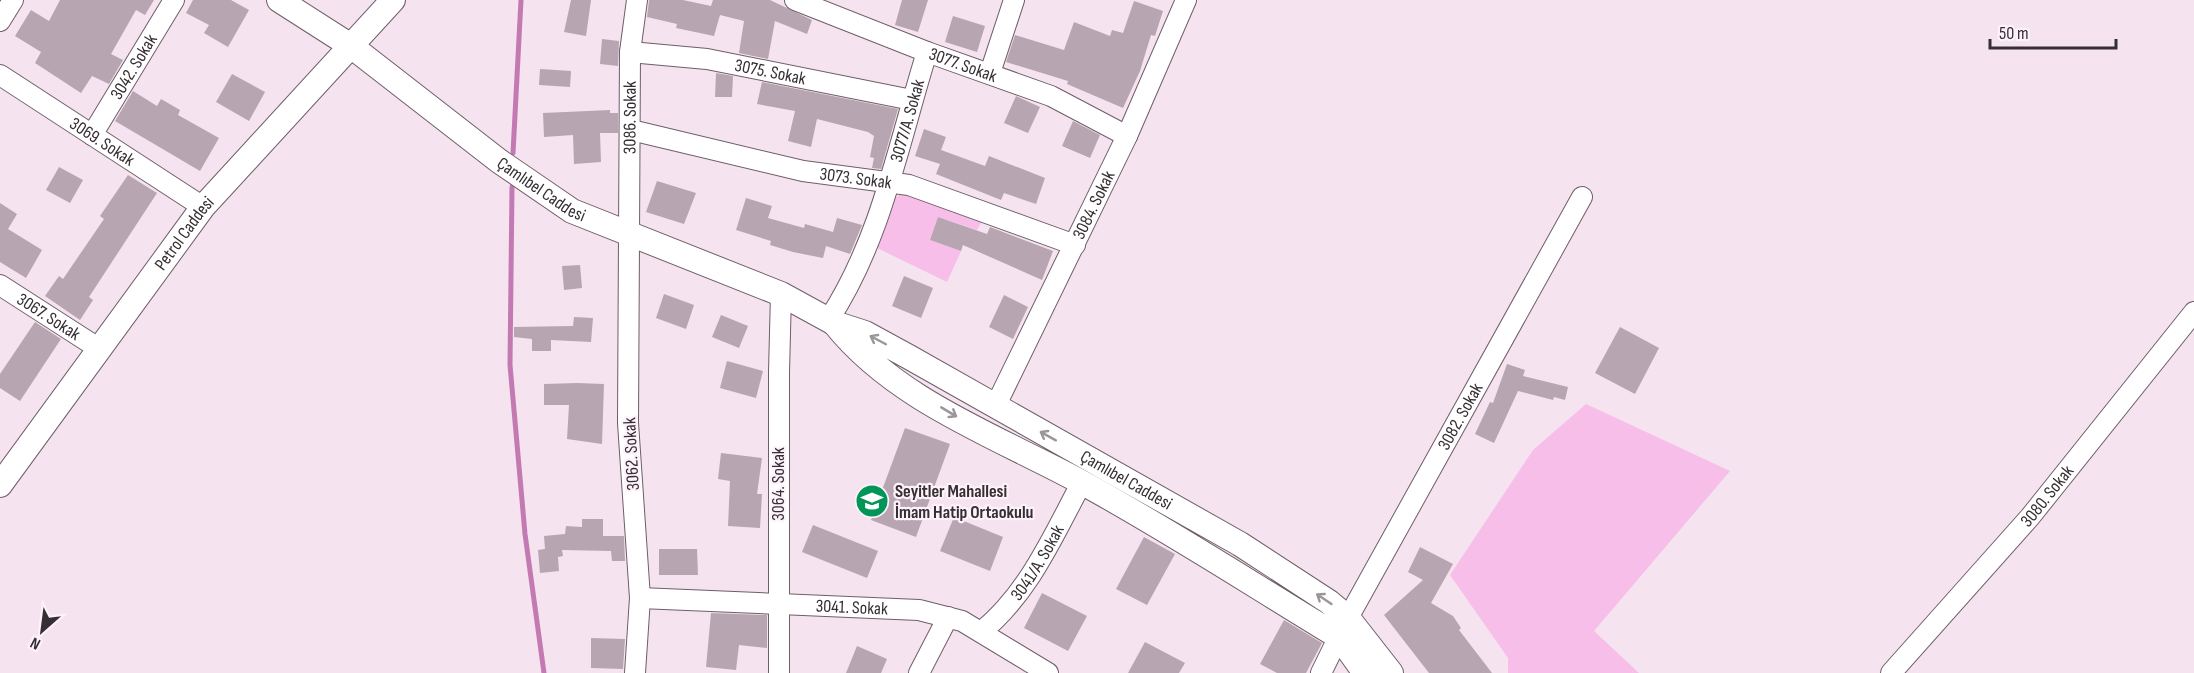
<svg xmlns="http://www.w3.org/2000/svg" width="2194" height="673" font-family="'Sofia Sans Condensed',sans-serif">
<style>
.green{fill:#f6bee8}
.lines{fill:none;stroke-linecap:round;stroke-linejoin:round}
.stream{stroke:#c37ab2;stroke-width:5}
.building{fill:#b7a6b2}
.minor-casing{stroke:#6e5e69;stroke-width:22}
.tertiary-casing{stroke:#6e5e69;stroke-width:26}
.minor{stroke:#fff;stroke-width:20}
.tertiary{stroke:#fff;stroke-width:24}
.oneway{stroke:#9a9699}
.labels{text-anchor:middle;stroke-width:4.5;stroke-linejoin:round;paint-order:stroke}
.street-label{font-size:18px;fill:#352e33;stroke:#fef2fa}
.poi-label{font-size:18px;font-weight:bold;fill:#352e33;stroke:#fef2fa;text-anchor:start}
</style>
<rect width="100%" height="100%" fill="#f5e3f0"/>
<!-- green -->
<g class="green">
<path d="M901,193L918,195L982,221L977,230L938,217L930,240L961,251L947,282L873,246L894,200Z"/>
<path d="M1586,404L1730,471L1594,631L1639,673H1508V658L1450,575L1533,450Z"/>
</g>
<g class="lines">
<!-- stream -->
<g class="stream">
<path d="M513,153L521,0"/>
<path d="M512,187L510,365L525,534L544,673"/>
</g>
</g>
<!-- building -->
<g class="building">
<path d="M60,0H154L145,15L136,10L111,54L123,60L109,84L92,76L81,93L35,63L41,52L15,36L31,10L49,21Z"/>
<path d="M193,0H231L249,10L228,47L204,33L209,25L186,13Z"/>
<path d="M571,0H591L586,36L564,32Z"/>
<path d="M649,0H683L711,6L713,0H770L812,20L807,34L775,21L768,59L739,53L744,21L720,15L714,36L676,28L677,24L647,17Z"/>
<path d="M902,0H928L918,32L895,25Z"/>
<path d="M1134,1L1163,11L1155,36L1151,35L1140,71L1123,108L1067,84L1068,81L1006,62L1015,35L1064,50L1074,22L1110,36L1112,30L1123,33Z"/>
<path d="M953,16L985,26L977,52L945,42Z"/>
<path d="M602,39L619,41L618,66L600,64Z"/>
<path d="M540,69L571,71L570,87L539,85Z"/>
<path d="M716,73L733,76L732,97H715Z"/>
<path d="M232,74L265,92L249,121L216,102Z"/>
<path d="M762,82L898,109L881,169L872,168L874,158L870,157L874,136L868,132L817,119L811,147L788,141L795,111L757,104Z"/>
<path d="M133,91L157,106L161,99L180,110L178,115L219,138L200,171L115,121Z"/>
<path d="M1016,96L1040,107L1028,133L1004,123Z"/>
<path d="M610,110V113H618V133H600L601,162L574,164L573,135L544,137L543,113Z"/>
<path d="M1073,121L1100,135L1090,158L1062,146Z"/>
<path d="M924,129L946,137L941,150L985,166L989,156L1045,178L1036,204L1004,193L1001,200L936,174L940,164L915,156Z"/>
<path d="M59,167L83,180L70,203L46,190Z"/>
<path d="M128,175L157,193L89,297L93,300L80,320L45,296L59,276L63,279L104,219L100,216Z"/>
<path d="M657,181L696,193L684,224L646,212Z"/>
<path d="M746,198L772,206L768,218L804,228L805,224L833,232L837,218L862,225L850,254L826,246L823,258L793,252L770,245L771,241L736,230Z"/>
<path d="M0,203L17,214L8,229L42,250L26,278L0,262Z"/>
<path d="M938,217L987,234L990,227L1053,251L1042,280L963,245L961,251L930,240Z"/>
<path d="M580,265L582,288L564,290L562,266Z"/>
<path d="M904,276L933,288L921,318L892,306Z"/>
<path d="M664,294L694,305L686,329L656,318Z"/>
<path d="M1004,295L1028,307L1013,339L989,327Z"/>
<path d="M721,315L748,326L739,348L712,337Z"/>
<path d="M574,317L593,318L591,342L551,340V351H532V339L514,337V327L573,326Z"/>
<path d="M35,322L61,339L20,401L0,388V374Z"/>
<path d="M1620,327L1659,348L1635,394L1595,373Z"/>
<path d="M727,361L763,371L756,398L720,388Z"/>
<path d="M1507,364L1525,370L1523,376L1568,387L1565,400L1554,397L1553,400L1518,391L1494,443L1475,434L1490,402L1493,403Z"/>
<path d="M577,383L604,384L602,444L567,439L569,405H544V384Z"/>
<path d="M905,428L950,444L916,537L871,520Z"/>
<path d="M721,453L762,458L757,494H762L760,528L728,526L730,481L718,479Z"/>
<path d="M954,517L1003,537L990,571L940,551Z"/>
<path d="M582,519H603V536H624L625,561H612L611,551L562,550L563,556L558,557L559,571L540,573L538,550L545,549L544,536L565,534L566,526L582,527Z"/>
<path d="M813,525L878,551L867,578L802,552Z"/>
<path d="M1144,537L1175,554L1147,605L1116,589Z"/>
<path d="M1420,547L1453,564L1431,603L1453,616L1461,628L1459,630L1492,673H1429L1384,615L1423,580L1408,572Z"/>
<path d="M659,549H697L698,575H659Z"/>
<path d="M1042,593L1087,616L1068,651L1024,628Z"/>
<path d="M711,613L767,615V648L739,645L736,670L706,667Z"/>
<path d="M1284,620L1322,643L1306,673H1277L1260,664Z"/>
<path d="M591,638L625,639L623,669L591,668Z"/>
<path d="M1145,642L1185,663L1179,673H1128Z"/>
<path d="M857,646L887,659L881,673H846Z"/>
</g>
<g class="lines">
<!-- minor casing -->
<g class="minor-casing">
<g id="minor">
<path id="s1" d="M795,0L927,52L1051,96L1127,136"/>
<path d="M0,21L13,0"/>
<path id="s2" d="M630,52L707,59L912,100"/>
<path d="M990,73L1014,0"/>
<path id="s3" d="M0,75L203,207"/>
<path id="s4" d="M631,130L803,171L909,185L1075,245"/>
<path id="s5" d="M92,135L174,0"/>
<path id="s6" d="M0,285L98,348"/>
<path id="s7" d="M829,319C881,240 899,142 927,52"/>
<path id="s8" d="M995,407L1127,136L1186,0"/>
<path id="s9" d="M640,598L919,610L962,621L1048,673"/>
<path id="s10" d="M981,632C1029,593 1053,536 1082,482"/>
<path id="s11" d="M635,673L640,598L628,423L630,52L637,0"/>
<path d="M779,673V372L781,294"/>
<path d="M919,673L948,617"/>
<path id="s12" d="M1321,673L1348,618L1582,197"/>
<path id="s13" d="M1891,673L2030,517L2194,312"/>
</g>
</g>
<!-- tertiary casing -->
<g class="tertiary-casing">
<g id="tertiary">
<path id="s14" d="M279,0L351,46L499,161L572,211L781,294L834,323"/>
<path id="s15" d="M0,485L203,207L393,0"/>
<path id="s16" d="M1365,673L1339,637C1253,585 1169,530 1081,482C996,436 895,400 834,323L865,333L909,357L1240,544L1329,602L1348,618L1391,673"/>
</g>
</g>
<!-- minor -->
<use href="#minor" class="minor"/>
<!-- tertiary -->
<use href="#tertiary" class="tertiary"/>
</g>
<!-- one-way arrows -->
<defs><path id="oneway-shaft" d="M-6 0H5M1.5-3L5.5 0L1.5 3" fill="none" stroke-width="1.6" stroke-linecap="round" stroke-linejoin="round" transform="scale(1.5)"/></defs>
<g class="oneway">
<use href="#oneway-shaft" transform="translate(878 340) rotate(-152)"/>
<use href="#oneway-shaft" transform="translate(949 412) rotate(31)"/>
<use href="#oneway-shaft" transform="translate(1048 436) rotate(-151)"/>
<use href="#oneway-shaft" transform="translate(1324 599) rotate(-146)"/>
</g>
<!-- icons -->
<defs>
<g id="school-disc" transform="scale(1.725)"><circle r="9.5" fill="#019657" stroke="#fef2fa"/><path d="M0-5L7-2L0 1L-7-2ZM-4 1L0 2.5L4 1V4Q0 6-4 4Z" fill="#fff"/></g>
</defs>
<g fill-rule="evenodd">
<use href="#school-disc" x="872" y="501"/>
</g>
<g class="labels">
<!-- street labels -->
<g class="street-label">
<text dy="6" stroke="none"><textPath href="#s1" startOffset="180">3077. Sokak</textPath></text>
<text dy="6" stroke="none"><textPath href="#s5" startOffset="80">3042. Sokak</textPath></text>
<text dy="6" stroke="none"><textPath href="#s2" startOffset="142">3075. Sokak</textPath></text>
<text dy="6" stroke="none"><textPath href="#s11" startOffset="556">3086. Sokak</textPath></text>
<text dy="6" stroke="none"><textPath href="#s7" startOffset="214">3077/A. Sokak</textPath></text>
<text dy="6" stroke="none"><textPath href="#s3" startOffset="122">3069. Sokak</textPath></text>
<text dy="6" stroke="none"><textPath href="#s4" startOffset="230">3073. Sokak</textPath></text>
<text dy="6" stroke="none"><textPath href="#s14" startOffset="324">Çamlıbel Caddesi</textPath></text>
<text dy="6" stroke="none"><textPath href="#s8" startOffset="225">3084. Sokak</textPath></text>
<text dy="6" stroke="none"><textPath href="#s15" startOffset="312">Petrol Caddesi</textPath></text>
<text dy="6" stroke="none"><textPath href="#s6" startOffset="58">3067. Sokak</textPath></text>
<text dy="6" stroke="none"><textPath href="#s12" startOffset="292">3082. Sokak</textPath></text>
<text transform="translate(631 454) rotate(-93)" y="6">3062. Sokak</text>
<text dy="6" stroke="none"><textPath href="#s16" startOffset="974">Çamlıbel Caddesi</textPath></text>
<text transform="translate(778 484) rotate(-90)" y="6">3064. Sokak</text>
<text dy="6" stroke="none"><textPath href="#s13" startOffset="236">3080. Sokak</textPath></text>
<text dy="6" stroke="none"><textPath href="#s10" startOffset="90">3041/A. Sokak</textPath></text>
<text dy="6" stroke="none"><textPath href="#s9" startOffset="212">3041. Sokak</textPath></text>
</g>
<!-- poi labels -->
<g class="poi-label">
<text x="895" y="497">Seyitler Mahallesi<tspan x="895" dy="21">İmam Hatip Ortaokulu</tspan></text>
</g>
</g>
<!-- north arrow -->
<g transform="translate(42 631) rotate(208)" stroke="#fef2fa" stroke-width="4.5" paint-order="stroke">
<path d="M0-4.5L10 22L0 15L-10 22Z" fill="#352e33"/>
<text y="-9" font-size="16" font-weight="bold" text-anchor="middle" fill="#352e33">N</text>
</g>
<!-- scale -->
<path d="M1990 39v9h126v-9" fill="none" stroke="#352e33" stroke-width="3"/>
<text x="1999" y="39" font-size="18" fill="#352e33" stroke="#fef2fa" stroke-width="4.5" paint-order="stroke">50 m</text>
</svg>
